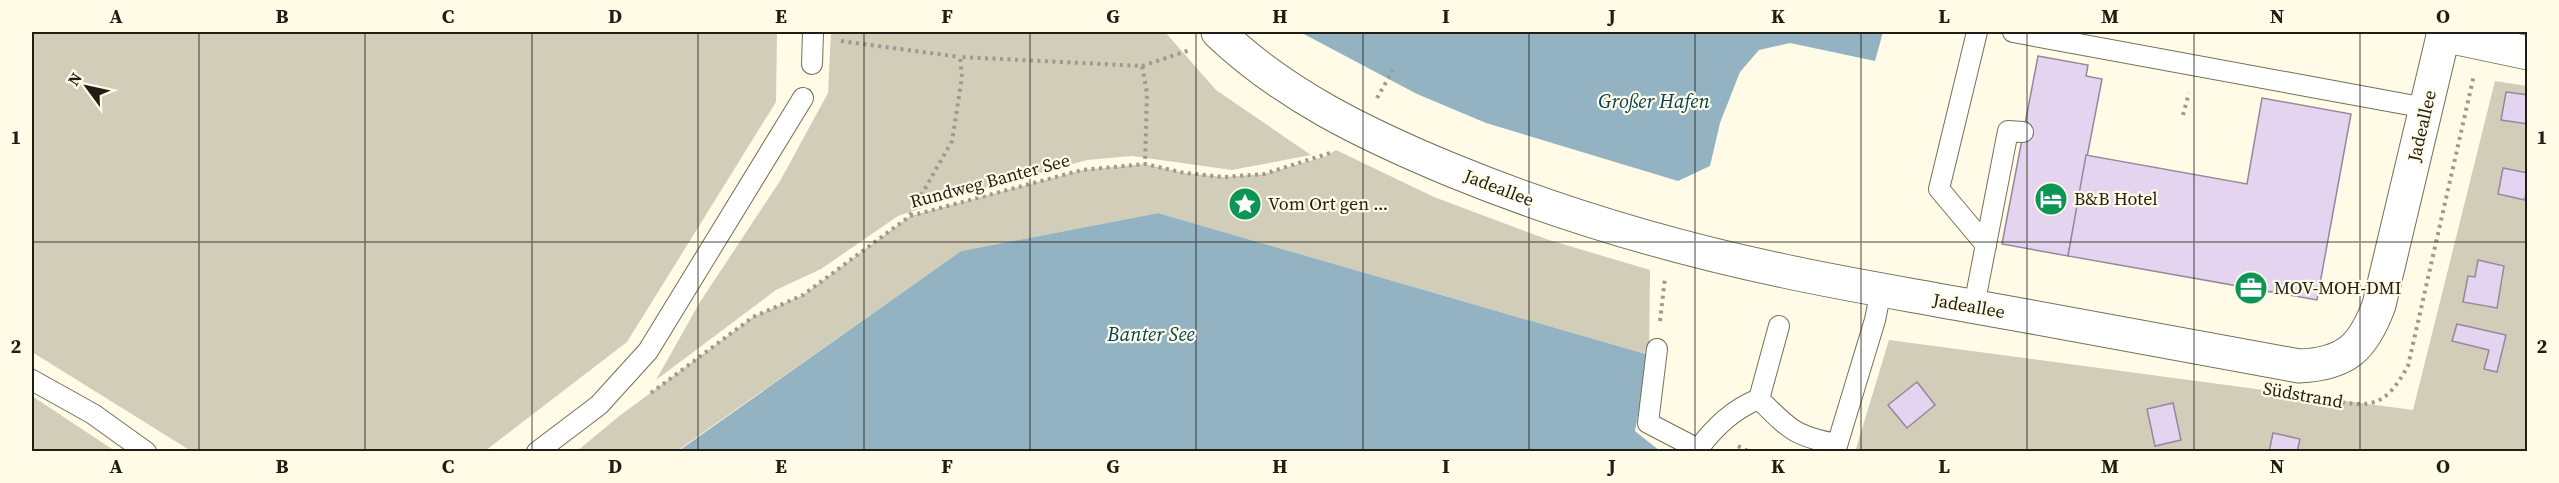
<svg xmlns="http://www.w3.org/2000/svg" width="2559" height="483" font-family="'Source Serif 4',serif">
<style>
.green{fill:#d1cdb8}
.water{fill:#93b3c3}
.building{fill:#e4d4f0;stroke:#94889e;stroke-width:1.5}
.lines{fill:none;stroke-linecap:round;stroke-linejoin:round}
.service-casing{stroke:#736f58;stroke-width:22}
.minor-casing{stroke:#736f58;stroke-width:35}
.path{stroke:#9e9a8b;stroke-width:4;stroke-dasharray:3 4.5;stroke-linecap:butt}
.service{stroke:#fff;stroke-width:20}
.minor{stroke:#fff;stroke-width:33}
.grid{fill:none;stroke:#1f1d14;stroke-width:1.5;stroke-opacity:0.55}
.labels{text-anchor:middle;stroke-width:4.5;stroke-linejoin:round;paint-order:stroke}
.street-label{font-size:18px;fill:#1f1d14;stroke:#fffbe7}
.poi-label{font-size:18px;fill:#1f1d14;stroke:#fffbe7;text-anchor:start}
.water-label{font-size:20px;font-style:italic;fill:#004259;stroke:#fffbe7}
.neatline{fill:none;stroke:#1f1d14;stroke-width:2}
.grid-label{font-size:20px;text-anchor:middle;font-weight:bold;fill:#1f1d14}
</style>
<rect width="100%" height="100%" fill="#fffbe7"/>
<!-- green -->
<g class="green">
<path d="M32,32H777L776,102L627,342L485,451H191L32,352Z"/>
<path d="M831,32H1165L1216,90L1311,155L1232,170L1132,156L1087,160L967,193L898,216L821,269L776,290L656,380L700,302L780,181L828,93Z"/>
<path d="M2495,81L2527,86V451L1855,452L1889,340L2413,410Z"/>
<path d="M1336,150L1434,197L1549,240L1650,270L1649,355L1158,213L961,251L677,451L576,452L618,417L753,317L803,295L910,216L1082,170L1145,164L1185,173L1224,177L1264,174L1326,156Z"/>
<path d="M32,396L115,451H32Z"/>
</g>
<!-- water -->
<g class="water">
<path d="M1300,32H1883L1875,61L1790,43L1759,50L1740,72L1720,123L1710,166L1678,181L1486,123L1417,94Z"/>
<path d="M1158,213L1649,355L1635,431L1660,451L677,452L961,251Z"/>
</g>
<!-- building -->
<g class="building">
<path d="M2038,56L2088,65L2086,76L2102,79L2068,256L2002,244Z"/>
<path d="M2506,92L2528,95V124L2501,120Z"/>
<path d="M2262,98L2351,114L2317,300L2068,256L2086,155L2247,184Z"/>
<path d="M2503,168L2528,173L2525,200L2498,194Z"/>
<path d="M2478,260L2504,266L2497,308L2463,302L2468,276L2475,277Z"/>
<path d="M2457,324L2506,335L2497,372L2484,369L2489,350L2452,341Z"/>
<path d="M1917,382L1935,405L1907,428L1888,405Z"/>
<path d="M2173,403L2181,440L2155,446L2147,409Z"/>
<path d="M2273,433L2300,439L2297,452H2269Z"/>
</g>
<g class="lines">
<!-- service casing -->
<g class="service-casing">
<g id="service">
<path d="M1977,32L1939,189L1986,245"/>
<path d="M2013,32L2426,108"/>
<path d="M812,64L813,32"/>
<path d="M1974,306L2008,131L2023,132"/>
<path d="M1779,326L1759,399C1789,429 1794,436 1837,444"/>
<path d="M1657,349L1648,423L1698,449C1715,427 1733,409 1759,399"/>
<path d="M32,380L93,414L146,452"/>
<path d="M537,452L599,405L648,351L803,98"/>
<path d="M1835,452L1875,320L1881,290"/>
</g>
</g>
<!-- minor casing -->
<g class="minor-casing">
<g id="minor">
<path d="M1218,32C1284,95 1365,134 1449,169C1556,213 1670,247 1784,271C1848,285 1912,295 1976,307C2084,326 2192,346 2299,366C2346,364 2363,348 2379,305L2444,32"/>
<path d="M2443,35L2528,53"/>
</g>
</g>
<!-- path -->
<g class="path">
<path d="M1864,34L1865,32"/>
<path d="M841,41L960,57"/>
<path d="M1142,66L1190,50"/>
<path d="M1377,98L1393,70"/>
<path d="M2183,115L2189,93"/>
<path d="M910,215L952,141L962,77L960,57L1142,66L1147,93L1145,164"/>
<path d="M1660,321L1665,278"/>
<path d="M651,393L753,317L803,295L910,216L1082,170L1145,164L1185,173L1224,177L1264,174L1333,152"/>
<path d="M2327,400C2373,408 2385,407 2408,366L2474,75"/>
<path d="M1738,446L1750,452"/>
</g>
<!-- service -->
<use href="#service" class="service"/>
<!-- minor -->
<use href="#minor" class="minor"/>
</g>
<!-- grid -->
<path class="grid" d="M199,32V452M365,32V452M532,32V452M698,32V452M864,32V452M1030,32V452M1196,32V452M1363,32V452M1529,32V452M1695,32V452M1861,32V452M2027,32V452M2194,32V452M2360,32V452M32,242H2528"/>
<!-- icons -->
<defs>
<g id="hotel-disc" transform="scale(1.725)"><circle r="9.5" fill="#0b9656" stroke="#fffbe7"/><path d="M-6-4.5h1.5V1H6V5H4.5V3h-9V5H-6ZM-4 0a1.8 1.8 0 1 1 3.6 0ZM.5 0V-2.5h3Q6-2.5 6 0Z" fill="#fff"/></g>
<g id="sight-disc" transform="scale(1.725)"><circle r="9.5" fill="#0b9656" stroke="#fffbe7"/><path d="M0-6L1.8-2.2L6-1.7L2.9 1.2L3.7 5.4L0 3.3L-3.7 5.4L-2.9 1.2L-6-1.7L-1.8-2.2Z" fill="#fff"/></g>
<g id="office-disc" transform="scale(1.725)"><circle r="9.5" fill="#0b9656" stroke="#fffbe7"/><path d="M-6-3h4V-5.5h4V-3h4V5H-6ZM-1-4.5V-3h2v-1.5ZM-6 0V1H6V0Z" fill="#fff"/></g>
</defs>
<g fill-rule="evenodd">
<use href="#hotel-disc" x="2051" y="199"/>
<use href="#sight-disc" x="1245" y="204"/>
<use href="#office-disc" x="2251" y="288"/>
</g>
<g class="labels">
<!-- street labels -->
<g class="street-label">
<text transform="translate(2422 126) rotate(-77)" y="6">Jadeallee</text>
<text transform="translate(990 181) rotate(-15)" y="6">Rundweg Banter See</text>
<text transform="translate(1499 188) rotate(21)" y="6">Jadeallee</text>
<text transform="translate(1969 306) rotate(10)" y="6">Jadeallee</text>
<text transform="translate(2303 395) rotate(10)" y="6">Südstrand</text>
</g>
<!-- poi labels -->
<g class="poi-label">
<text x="2074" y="205">B&amp;B Hotel</text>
<text x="1268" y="210">Vom Ort gen ...</text>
<text x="2274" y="294">MOV-MOH-DMI</text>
</g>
<!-- water labels -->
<g class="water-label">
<text x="1654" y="108">Großer Hafen</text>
<text x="1151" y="341">Banter See</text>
</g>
</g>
<!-- border -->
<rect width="2559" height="483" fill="none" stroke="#fffbe7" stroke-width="66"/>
<!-- north arrow -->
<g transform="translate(87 87) rotate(303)" stroke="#fffbe7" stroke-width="4.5" paint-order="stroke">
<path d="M0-4.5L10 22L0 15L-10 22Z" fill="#1f1d14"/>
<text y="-9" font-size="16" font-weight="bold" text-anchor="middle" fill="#1f1d14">N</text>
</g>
<rect x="33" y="33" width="2493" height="417" class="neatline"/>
<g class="grid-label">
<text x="116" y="23">A</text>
<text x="282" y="23">B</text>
<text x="448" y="23">C</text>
<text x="615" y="23">D</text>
<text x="781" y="23">E</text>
<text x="947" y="23">F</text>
<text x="1113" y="23">G</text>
<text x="1280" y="23">H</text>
<text x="1446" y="23">I</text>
<text x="1612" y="23">J</text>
<text x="1778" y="23">K</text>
<text x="1944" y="23">L</text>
<text x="2110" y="23">M</text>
<text x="2277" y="23">N</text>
<text x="2443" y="23">O</text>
<text x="16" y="144">1</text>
<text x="2542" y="144">1</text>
<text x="16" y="353">2</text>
<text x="2542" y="353">2</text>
<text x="116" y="473">A</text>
<text x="282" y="473">B</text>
<text x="448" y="473">C</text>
<text x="615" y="473">D</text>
<text x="781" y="473">E</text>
<text x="947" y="473">F</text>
<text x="1113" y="473">G</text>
<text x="1280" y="473">H</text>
<text x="1446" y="473">I</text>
<text x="1612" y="473">J</text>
<text x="1778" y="473">K</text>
<text x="1944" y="473">L</text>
<text x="2110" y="473">M</text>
<text x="2277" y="473">N</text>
<text x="2443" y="473">O</text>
</g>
</svg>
